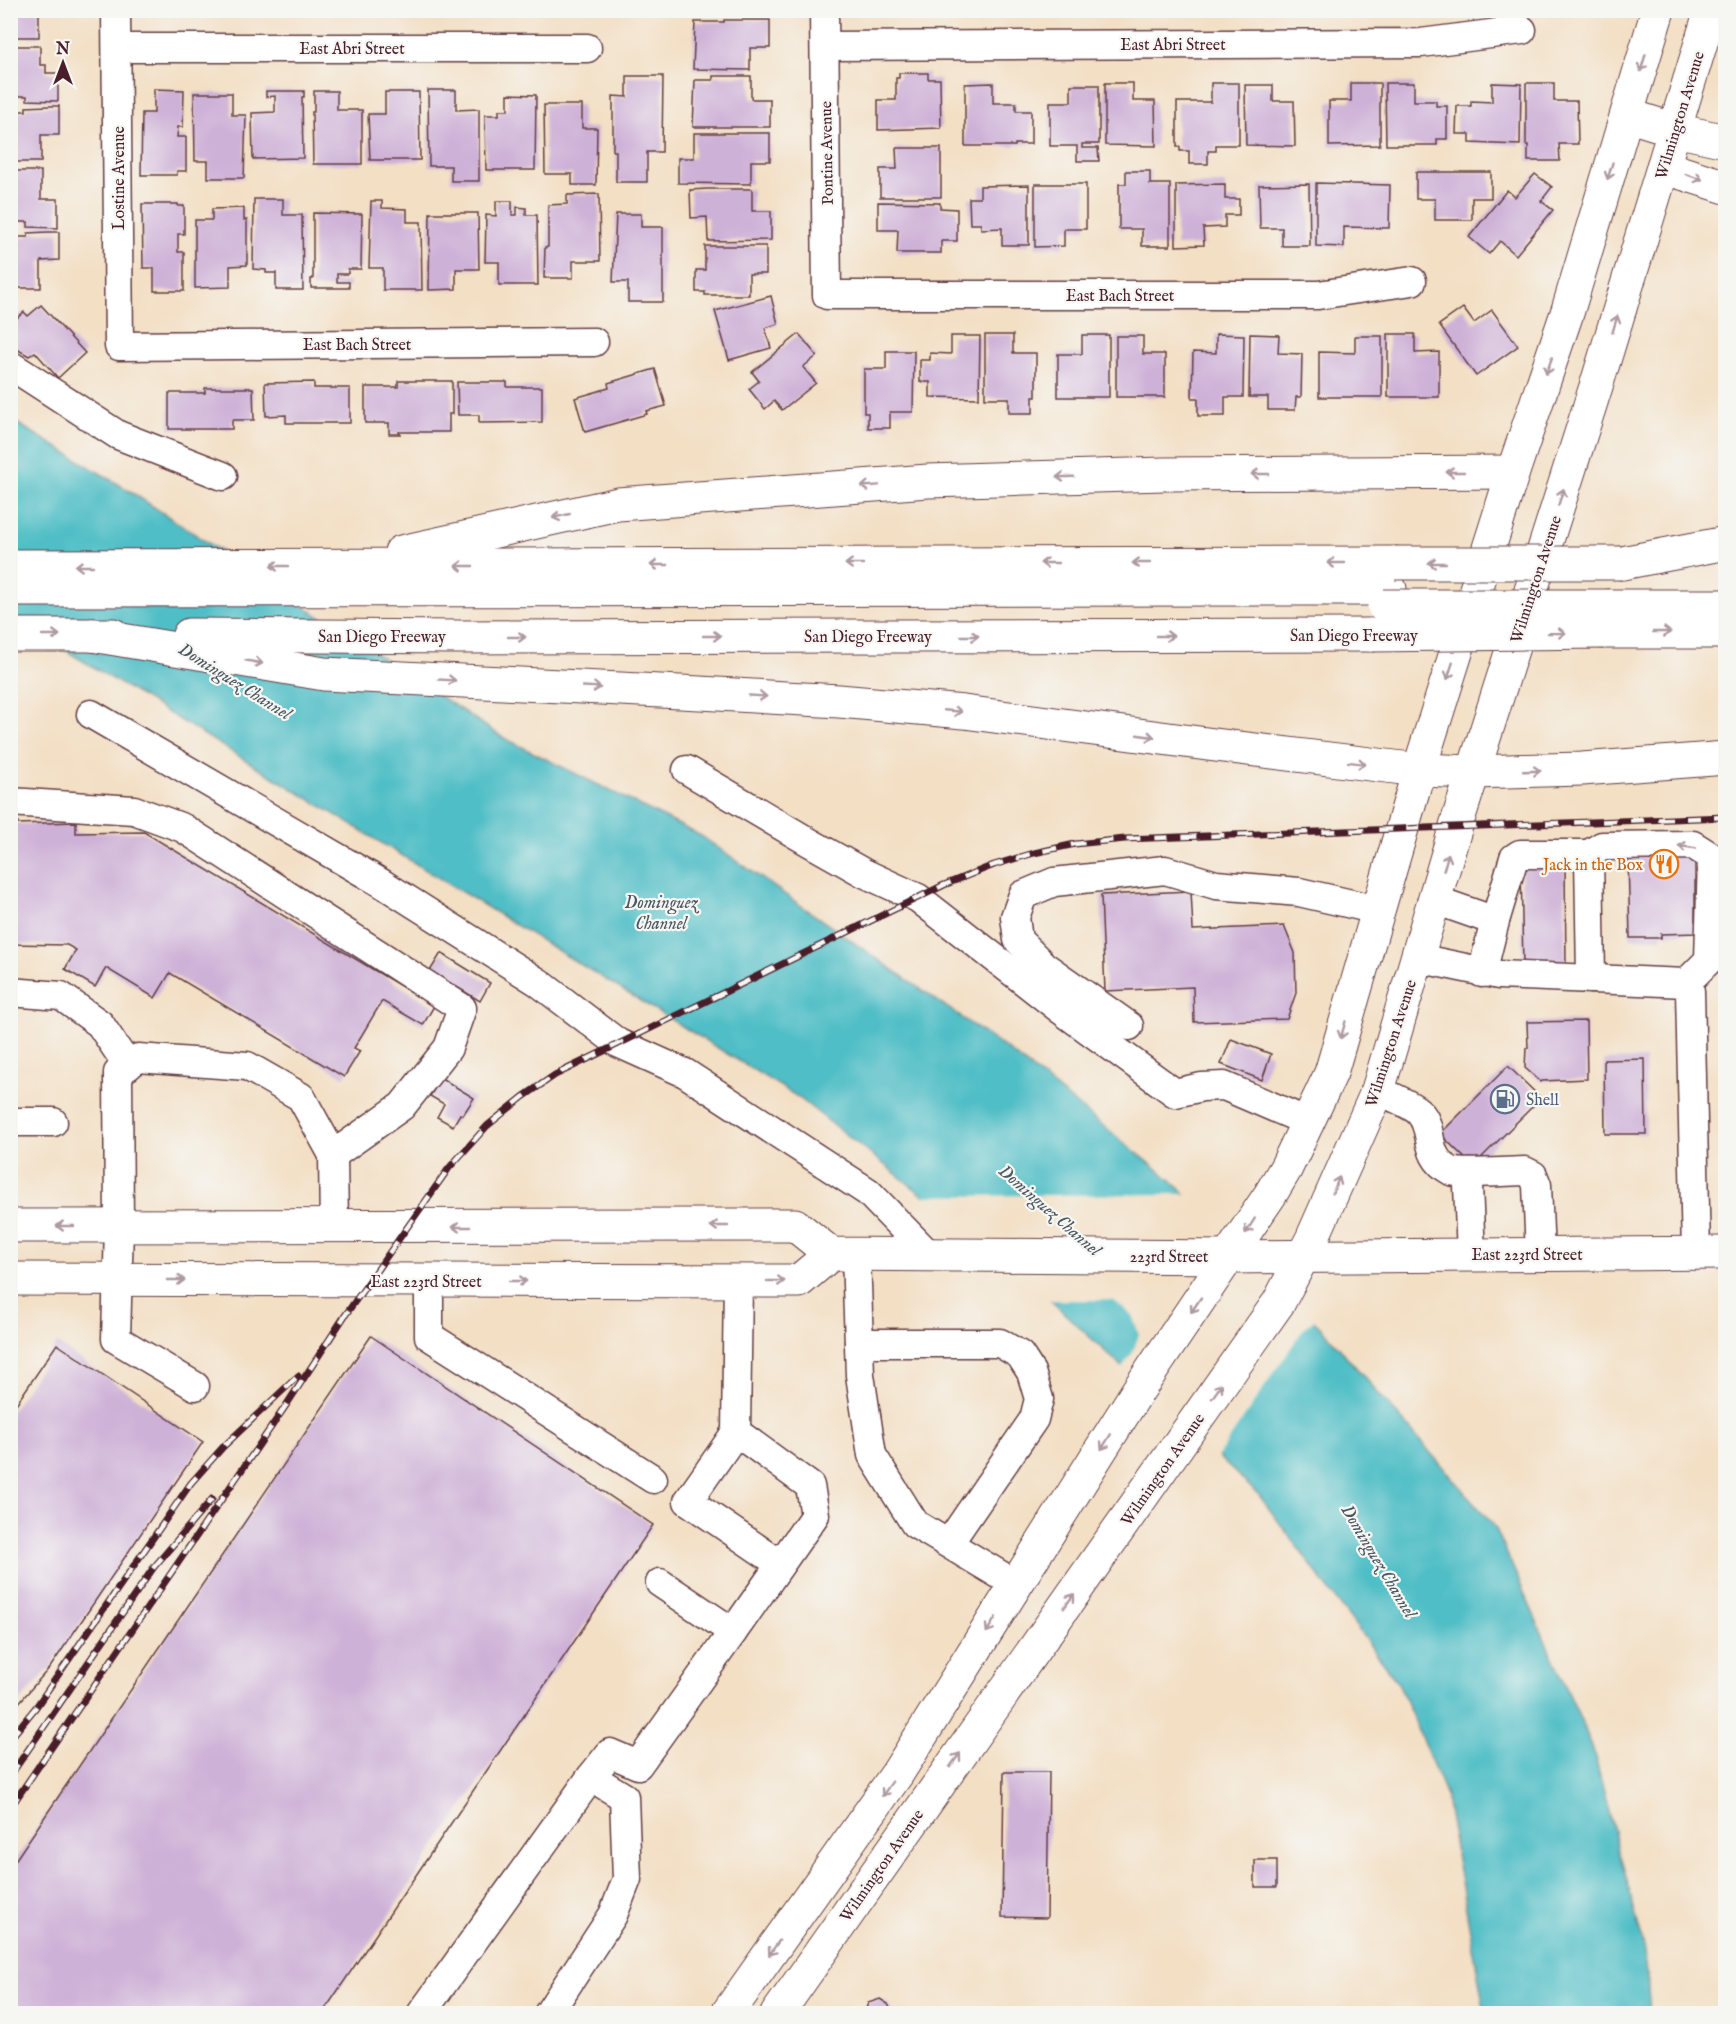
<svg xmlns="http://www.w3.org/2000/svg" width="1736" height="2024" font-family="'IM FELL English',serif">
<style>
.water{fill:#4fbec6;stroke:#4c6e78;stroke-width:1.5}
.pier{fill:#f3dfc4}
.building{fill:#ceb1d7}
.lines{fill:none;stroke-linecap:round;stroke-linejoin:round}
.minor-casing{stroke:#633c42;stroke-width:31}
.major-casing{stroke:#633c42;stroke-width:35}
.highway-casing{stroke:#633c42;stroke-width:35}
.minor{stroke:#fff;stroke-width:28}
.major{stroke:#fff;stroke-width:33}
.highway{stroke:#fff;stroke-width:33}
.rail-casing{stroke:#4a1f2b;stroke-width:7}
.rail{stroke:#f6f6f2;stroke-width:4.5;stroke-dasharray:14;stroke-linecap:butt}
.highway-bridge-casing{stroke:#633c42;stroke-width:35;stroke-linecap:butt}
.highway-bridge{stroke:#fff;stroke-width:33}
.oneway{stroke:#ae9aa0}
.labels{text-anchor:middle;stroke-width:4.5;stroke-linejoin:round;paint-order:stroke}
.street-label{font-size:16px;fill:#4a1f2b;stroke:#f6f6f2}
.food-label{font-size:16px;fill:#c56008;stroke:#f6f6f2;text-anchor:end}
.service-label{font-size:16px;fill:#4e5e75;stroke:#f6f6f2;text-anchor:start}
.water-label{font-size:18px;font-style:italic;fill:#4c5761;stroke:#f6f6f2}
</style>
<rect width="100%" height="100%" fill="#f6f6f2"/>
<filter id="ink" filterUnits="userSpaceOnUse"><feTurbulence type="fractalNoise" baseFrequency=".0167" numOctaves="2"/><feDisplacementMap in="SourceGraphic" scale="12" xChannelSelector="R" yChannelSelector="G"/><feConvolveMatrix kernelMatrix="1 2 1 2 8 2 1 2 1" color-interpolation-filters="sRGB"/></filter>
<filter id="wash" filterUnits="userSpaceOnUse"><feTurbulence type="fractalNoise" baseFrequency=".008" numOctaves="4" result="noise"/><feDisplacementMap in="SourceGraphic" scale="24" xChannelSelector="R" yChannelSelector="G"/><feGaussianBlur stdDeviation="1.35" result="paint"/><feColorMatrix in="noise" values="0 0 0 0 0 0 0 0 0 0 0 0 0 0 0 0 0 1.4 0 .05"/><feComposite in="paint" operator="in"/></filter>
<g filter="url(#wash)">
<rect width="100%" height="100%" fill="#f3dfc4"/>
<!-- water -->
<path class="water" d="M10,419L128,490L502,737L701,836L1008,1050L1171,1180L1327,1334L1495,1527L1592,1746L1645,1951L1650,2013H1485L1445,1793L1398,1683L1259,1495L1016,1268L798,1097L11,617Z"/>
<!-- pier -->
<path class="pier" d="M1189,1194L1316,1319L1304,1328L1216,1459L1120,1370L1133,1352L1139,1334L1132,1315L1113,1300H1045L1014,1271L919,1196Z"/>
<g id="blocks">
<!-- building -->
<g class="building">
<rect x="10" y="10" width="29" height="27"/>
<path d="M724,20H770V48H750V70L693,69L695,22H724Z"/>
<path d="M10,46H40V65H46V73H58V101L27,100V96H10Z"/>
<path d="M899,73H928V79H940L941,128L878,130V100H896V78H899Z"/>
<path d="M627,76H663L662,152H647V182H616V151H613V96L627,97Z"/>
<path d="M713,76H751V99H770V127H693L695,80H713Z"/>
<path d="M993,83V103H1016V111H1031V144H1015V146H965V84Z"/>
<path d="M1105,83H1133V101H1155L1156,146L1105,145Z"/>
<path d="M1211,83H1239V145H1216V151H1208V164H1189V151H1180V147H1177V102H1211Z"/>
<path d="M1351,83H1380V145L1329,146V101H1351Z"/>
<path d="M1385,83H1414V101H1436V106H1447V139H1437V145H1386Z"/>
<path d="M1492,83L1521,84L1520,145L1470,143V134H1456L1457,106H1471V101L1492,102Z"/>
<path d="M1526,83H1554V101H1577L1578,144H1559L1560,161H1528V145H1526Z"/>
<path d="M1071,85H1099V144H1082V148H1098L1099,161H1077V146H1050V102H1071Z"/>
<path d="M1245,85H1273V101H1294L1295,146L1246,145Z"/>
<path d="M154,89L184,90L183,127H178L177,137H186V171H177V175H141L142,113H154Z"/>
<path d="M428,90H456V110L479,109V181H451V166H429Z"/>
<path d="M266,91H304V97H302L303,158L253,159L252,113L275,112V96L266,97Z"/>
<path d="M314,91H337V110H362V164H313L312,112H314Z"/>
<path d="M385,92H419L420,160H370L368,114H385Z"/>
<path d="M194,93H232V115H246L244,178H208V161H195Z"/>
<path d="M508,94L536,95L535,170H486L485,115H499V110H508Z"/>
<path d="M544,105H582V128H597L596,185H572V174H545Z"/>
<path d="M48,106H59V135H41V162H10V111H26V107Z"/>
<path d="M694,133H770V161H751V184L678,183V158H694Z"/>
<path d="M896,148H941V197H880V169H897Z"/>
<path d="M10,171H41V199H58V228L28,227V222H10Z"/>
<path d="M1126,171H1150V184H1170V246H1142V229H1119V184H1126Z"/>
<path d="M1416,172H1491V198H1472V220H1435V199H1416Z"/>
<path d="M1535,174L1552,187L1541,201L1553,210L1516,255L1500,241L1489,254L1469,237L1507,190L1515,197Z"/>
<path d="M1316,183L1390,185L1389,228L1344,227V247L1316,246Z"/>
<path d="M1035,184H1086V229H1064V246L1035,247Z"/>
<path d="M1225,184V199H1239V215H1225V227L1203,228L1204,245L1176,246V185Z"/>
<path d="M1309,184L1310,246H1282V228H1260L1259,185Z"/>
<path d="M1029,185V245H1002V228L981,229V224H970L969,198H980V186Z"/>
<path d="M707,189H752V211H771V240L708,241L707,217L691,218L690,190Z"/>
<path d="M599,194L600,261H573V278H544L545,247H548V205L567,204V195Z"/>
<path d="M254,199H283V215H302L303,290H276V273H266V270L253,269Z"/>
<path d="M371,201H382V208L407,209V222H421L422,290H383V268H369Z"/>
<path d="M496,201H512V215H517V207L526,208V215H537L538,285H499V262H485L486,215L496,216Z"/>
<path d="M878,202L940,203V208L957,209V241H941V253H897L898,230H878Z"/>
<path d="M142,204H178V206H184V234H178V252H184V291H154V268H143Z"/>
<path d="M244,208V220H247V265L230,266V287L195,288V220H212V209Z"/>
<path d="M313,213L362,214L361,269H348V274H337V282H349V288H311V279H313Z"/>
<path d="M430,213H478L479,269H456V289L429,290Z"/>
<path d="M616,214H641V227H663V302H628V282H613Z"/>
<path d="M48,232H59V260L41,261V288H10V237H28V233Z"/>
<path d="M705,246H766V274H749V295H705V292H696V270H705Z"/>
<path d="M771,296L778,324L765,328L771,348L729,360L715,311Z"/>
<path d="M41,305L85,353L58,378L35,352L29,356L10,345L12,327L10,324L24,312L28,316Z"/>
<path d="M1463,308L1474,323L1492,310L1518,346L1476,376L1439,325Z"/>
<path d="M799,334L817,356L803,367L816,383L782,410L774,401L765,409L749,389L759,381L752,372Z"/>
<path d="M1216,334L1244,335L1243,397H1225V416H1198V398H1192L1193,352L1216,353Z"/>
<path d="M1250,334L1279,335L1278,353L1302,354L1301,397H1296L1295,410H1268V397H1249Z"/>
<path d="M1388,334H1415V353L1439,352V397H1388Z"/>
<path d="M985,335H1013V353H1036V397H1033V413H1009V398H985Z"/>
<path d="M1082,335H1109V397H1058V354H1082Z"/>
<path d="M951,336H980L979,398L930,397V382H920V360H930V353L951,354Z"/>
<path d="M1116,336H1143V354H1165V397H1116Z"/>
<path d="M1355,336H1382V397H1319V352L1355,353Z"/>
<path d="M886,351H914L913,412H890V428H868V413H864V369H886Z"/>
<path d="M655,369L666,406L646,411L647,414L585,432L575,398L609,388L608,383Z"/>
<path d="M398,381H452V414H449V432H399L400,434H389V423H365V387H398Z"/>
<path d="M314,382V388H350V423H286V415L266,416L265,383Z"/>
<path d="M457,382H507V387H542V422L479,423V415H458Z"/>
<path d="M205,388H253L254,420H232V429H169V393H205Z"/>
<path d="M10,822H18V824L76,822V833L144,832L434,1006L423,1025L382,1001L354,1048L360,1051L344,1077L170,973L155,998L106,968L95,987L65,969L76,950L67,945L10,944Z"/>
<path d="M1628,855H1687L1695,864V921L1699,923V933L1661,934V938H1630Z"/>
<path d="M1565,867L1566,965L1523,966L1521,868Z"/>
<path d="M1191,891L1193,930L1284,926L1295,953L1296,993L1287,1019L1194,1022L1193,987L1105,991L1101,895Z"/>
<path d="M441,953L490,983L480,1001L430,971Z"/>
<path d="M1586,1021L1587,1079L1542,1081L1541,1082L1525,1068L1526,1048H1528L1527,1022Z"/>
<path d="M1231,1039L1271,1054L1262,1080L1221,1064Z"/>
<path d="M1645,1059L1646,1134H1605L1604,1060Z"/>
<path d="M1508,1066L1541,1098L1473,1166L1440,1134Z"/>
<path d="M441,1078L474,1098L463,1115L460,1114L453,1126L437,1117L444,1104L430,1096Z"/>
<path d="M371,1336L653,1525L322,2014H10V1868Z"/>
<path d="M57,1344L203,1442L51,1666L10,1713V1413Z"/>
<path d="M1004,1772H1049L1047,1918L1002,1917Z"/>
<rect x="1255" y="1860" width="22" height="27"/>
<path d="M880,1999L888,2004L893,2014H864L868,2003Z"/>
</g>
</g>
</g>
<g filter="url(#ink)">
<use href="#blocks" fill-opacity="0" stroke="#633c42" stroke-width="1.5"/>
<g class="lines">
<!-- minor casing -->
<g class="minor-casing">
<g id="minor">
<path d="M116,10L119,346L594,342"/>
<path d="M824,10L827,295H1318L1412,281"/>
<path d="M825,46L1421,43L1522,30"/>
<path d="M117,48H587"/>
<path d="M10,365L118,435L223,476"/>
<path d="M91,714L383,884L538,982L618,1043L685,1073L868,1192L928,1254"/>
<path d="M687,770L809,842L864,873L918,898L1061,1010L1175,1093L1202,1087L1224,1086L1308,1122"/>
<path d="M10,802L134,810L183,828L462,1008L448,1048L402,1106L333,1155"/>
<path d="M1589,854L1602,846L1693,845L1712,857L1709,960L1686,983"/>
<path d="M1435,900L1495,921L1514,858L1520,854H1589L1591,979"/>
<path d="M1417,958L1499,975L1686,983L1690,991L1696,1253"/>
<path d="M1482,973L1495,921"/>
<path d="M10,992L61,996L100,1024L128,1066"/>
<path d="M1129,1026L1044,966L1018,940L1015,917L1023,895L1054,882L1165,870L1216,885L1299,892L1378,910"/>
<path d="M1378,1090C1389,1096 1411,1104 1419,1112C1436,1129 1422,1156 1451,1171C1461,1175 1511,1171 1525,1171L1533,1175L1537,1185L1540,1254"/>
<path d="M10,1122H53"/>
<path d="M1470,1173L1468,1186L1471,1254"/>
<path d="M856,1254L860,1375L872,1455L915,1524L1017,1585"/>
<path d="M429,1280V1336L653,1479"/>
<path d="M859,1343H1000L1020,1355L1031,1372L1039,1399L1034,1419L949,1543"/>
<path d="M195,1386L116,1339L119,1226L118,1073L138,1058L247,1066L301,1097L333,1155L334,1227"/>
<path d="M736,1432L688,1501L780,1564"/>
<path d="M660,1583L733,1632L815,1515L810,1486L736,1432L738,1281"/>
<path d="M421,2014L591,1777L610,1753L638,1765L733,1632"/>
<path d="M548,2014L613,1915L627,1879L624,1797L591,1777"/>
</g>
</g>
<!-- major casing -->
<g class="major-casing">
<g id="major">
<path d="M10,1226L795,1225L831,1254L1229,1257L1726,1253"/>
<path d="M10,1279L799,1281L831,1254"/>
<path d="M727,2014L897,1774L1137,1392L1270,1195L1286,1168L1331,1073L1419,770L1513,472L1568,310L1658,10"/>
<path d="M777,2014L1279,1302L1312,1239L1378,1090L1456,826L1598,380L1711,10"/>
</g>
</g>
<!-- highway casing -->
<g class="highway-casing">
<g id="highway">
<path d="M1627,115L1675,130L1726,141"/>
<path d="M1663,167L1726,187"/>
<path d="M401,552L618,504L928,481L1164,474L1513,472"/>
<path d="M1622,563L1726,543"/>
<path d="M10,566L1395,563"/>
<path d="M10,590L1390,589"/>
<path d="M1609,606H1726"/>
<path d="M1603,632H1726"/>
<path d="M10,635H113"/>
<path d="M92,635L324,674L700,693L839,701L964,712L1207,744L1419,770L1473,772L1582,769L1726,758"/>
<path d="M189,635L459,637L1372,635"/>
</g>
</g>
<!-- minor -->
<use href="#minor" class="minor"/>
<!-- major -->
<use href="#major" class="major"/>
<!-- highway -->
<use href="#highway" class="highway"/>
<!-- rail casing -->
<g class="rail-casing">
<g id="rail">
<path d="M10,1739L36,1707L191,1483L223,1447L298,1376"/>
<path d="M10,1776L154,1567L212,1499"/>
<path d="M10,1808L287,1404L344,1317L449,1168L487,1126L523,1097L555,1075L944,885L994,865L1034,853L1075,844L1125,839L1726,817"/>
</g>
</g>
<!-- rail -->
<use href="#rail" class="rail"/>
<!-- highway-bridge casing -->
<g class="highway-bridge-casing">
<g id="highway-bridge">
<path d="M1395,563H1622"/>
<path d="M1384,606H1609"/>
<path d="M1372,635L1603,632"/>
</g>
</g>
<!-- highway-bridge -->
<use href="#highway-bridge" class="highway-bridge"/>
</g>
<!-- one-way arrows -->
<defs><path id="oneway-shaft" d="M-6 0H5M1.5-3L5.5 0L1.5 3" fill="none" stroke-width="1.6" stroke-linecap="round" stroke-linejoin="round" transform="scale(1.5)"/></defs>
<g class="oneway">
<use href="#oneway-shaft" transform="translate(1643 63) rotate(106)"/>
<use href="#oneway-shaft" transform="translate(1610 171) rotate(107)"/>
<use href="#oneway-shaft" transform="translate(1694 177) rotate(18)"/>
<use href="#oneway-shaft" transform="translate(1615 324) rotate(-73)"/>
<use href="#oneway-shaft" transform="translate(1549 366) rotate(109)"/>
<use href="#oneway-shaft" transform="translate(1455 472) rotate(180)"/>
<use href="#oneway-shaft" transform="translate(1260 474) rotate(180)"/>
<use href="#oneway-shaft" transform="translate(1065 477) rotate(178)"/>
<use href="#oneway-shaft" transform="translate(870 486) rotate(176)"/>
<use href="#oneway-shaft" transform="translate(1561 497) rotate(-72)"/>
<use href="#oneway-shaft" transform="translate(561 516) rotate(167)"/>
<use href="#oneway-shaft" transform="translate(1049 563) rotate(180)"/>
<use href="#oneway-shaft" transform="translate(1141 563) rotate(180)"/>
<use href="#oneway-shaft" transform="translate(1336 563) rotate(180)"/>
<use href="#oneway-shaft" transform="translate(1437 563) rotate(-180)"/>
<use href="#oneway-shaft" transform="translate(854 564) rotate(180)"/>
<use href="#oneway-shaft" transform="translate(659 565) rotate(180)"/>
<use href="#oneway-shaft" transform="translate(84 566) rotate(-180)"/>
<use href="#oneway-shaft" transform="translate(279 566) rotate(-180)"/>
<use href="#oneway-shaft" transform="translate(464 566) rotate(180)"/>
<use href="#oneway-shaft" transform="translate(1662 632)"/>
<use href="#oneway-shaft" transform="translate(1557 633) rotate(-1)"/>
<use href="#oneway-shaft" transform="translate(51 635)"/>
<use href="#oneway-shaft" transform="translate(712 636)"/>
<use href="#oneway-shaft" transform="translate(970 636)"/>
<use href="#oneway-shaft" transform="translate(1165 636)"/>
<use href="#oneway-shaft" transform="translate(517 637)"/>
<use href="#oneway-shaft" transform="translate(254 662) rotate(10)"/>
<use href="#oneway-shaft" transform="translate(1450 671) rotate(108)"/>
<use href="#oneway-shaft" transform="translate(447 680) rotate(3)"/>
<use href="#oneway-shaft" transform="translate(592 687) rotate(3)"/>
<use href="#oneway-shaft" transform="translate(758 696) rotate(3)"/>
<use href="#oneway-shaft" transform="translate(953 711) rotate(5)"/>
<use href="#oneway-shaft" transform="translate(1146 736) rotate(8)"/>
<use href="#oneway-shaft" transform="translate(1357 763) rotate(7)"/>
<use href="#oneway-shaft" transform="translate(1532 771) rotate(-2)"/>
<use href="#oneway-shaft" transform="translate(1687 847) rotate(-172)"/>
<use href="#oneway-shaft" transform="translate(1446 862) rotate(-74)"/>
<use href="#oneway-shaft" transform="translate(1343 1030) rotate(106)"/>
<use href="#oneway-shaft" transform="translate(1336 1185) rotate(-67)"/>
<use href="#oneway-shaft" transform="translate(65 1226) rotate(-180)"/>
<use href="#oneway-shaft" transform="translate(719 1226) rotate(180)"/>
<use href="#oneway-shaft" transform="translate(1250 1226) rotate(123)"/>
<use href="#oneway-shaft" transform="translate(461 1227) rotate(180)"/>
<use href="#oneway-shaft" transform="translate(176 1280)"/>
<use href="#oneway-shaft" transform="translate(518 1281)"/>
<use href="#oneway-shaft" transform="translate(776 1281)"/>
<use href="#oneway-shaft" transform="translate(1196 1305) rotate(124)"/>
<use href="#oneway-shaft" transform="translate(1217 1391) rotate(-55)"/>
<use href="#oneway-shaft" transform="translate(1106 1442) rotate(122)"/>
<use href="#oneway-shaft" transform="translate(1069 1601) rotate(-54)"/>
<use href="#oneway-shaft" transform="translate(991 1625) rotate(122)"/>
<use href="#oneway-shaft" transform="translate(955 1760) rotate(-54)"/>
<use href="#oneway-shaft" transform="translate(887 1789) rotate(125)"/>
<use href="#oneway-shaft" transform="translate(774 1948) rotate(125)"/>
</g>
</g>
<!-- icons -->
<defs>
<g id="restaurant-ring" transform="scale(1.5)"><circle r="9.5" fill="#f6f6f2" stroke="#e8710a" stroke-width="1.5"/><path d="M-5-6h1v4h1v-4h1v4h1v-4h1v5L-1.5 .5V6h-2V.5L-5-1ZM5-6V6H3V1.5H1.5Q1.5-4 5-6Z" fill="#e8710a"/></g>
<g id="fuel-ring" transform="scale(1.5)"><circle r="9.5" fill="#f6f6f2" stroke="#5c6f8a" stroke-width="1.5"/><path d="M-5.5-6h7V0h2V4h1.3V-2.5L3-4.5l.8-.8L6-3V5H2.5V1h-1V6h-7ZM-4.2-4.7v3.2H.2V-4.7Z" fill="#5c6f8a"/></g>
</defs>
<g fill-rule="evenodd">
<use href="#restaurant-ring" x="1664" y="864"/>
<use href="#fuel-ring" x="1505" y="1099"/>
</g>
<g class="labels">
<!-- street labels -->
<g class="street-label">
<text x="1173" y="50">East Abri Street</text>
<text x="352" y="54">East Abri Street</text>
<text transform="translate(1679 115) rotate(-73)" y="6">Wilmington Avenue</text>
<text transform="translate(826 153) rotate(-91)" y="6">Pontine Avenue</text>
<text transform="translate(118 178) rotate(-90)" y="6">Lostine Avenue</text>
<text x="1120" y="301">East Bach Street</text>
<text x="357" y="350">East Bach Street</text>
<text transform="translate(1535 579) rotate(-72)" y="6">Wilmington Avenue</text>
<text x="1354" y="641">San Diego Freeway</text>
<text x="382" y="642">San Diego Freeway</text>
<text x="868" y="642">San Diego Freeway</text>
<text transform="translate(1390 1043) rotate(-72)" y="6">Wilmington Avenue</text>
<text x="1527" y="1260">East 223rd Street</text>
<text x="1169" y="1262">223rd Street</text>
<text x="426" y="1287">East 223rd Street</text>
<text transform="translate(1162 1469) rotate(-55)" y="6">Wilmington Avenue</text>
<text transform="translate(881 1865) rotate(-55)" y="6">Wilmington Avenue</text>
</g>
<!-- food labels -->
<g class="food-label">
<text x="1643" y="870">Jack in the Box</text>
</g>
<!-- service labels -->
<g class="service-label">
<text x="1526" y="1105">Shell</text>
</g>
<!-- water labels -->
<g class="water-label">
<text transform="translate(235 681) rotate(32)" y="6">Dominguez Channel</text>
<text x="661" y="908">Dominguez<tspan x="661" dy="21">Channel</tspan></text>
<text transform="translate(1050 1210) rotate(41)" y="6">Dominguez Channel</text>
<text transform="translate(1379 1561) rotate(59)" y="6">Dominguez Channel</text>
</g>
</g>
<!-- margin -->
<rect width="1736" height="2024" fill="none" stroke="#f6f6f2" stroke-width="36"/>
<!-- north arrow -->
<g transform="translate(63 63)" stroke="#f6f6f2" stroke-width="4.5" paint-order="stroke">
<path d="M0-4.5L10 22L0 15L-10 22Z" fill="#4a1f2b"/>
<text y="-9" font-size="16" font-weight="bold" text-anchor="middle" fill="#4a1f2b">N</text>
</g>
</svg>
